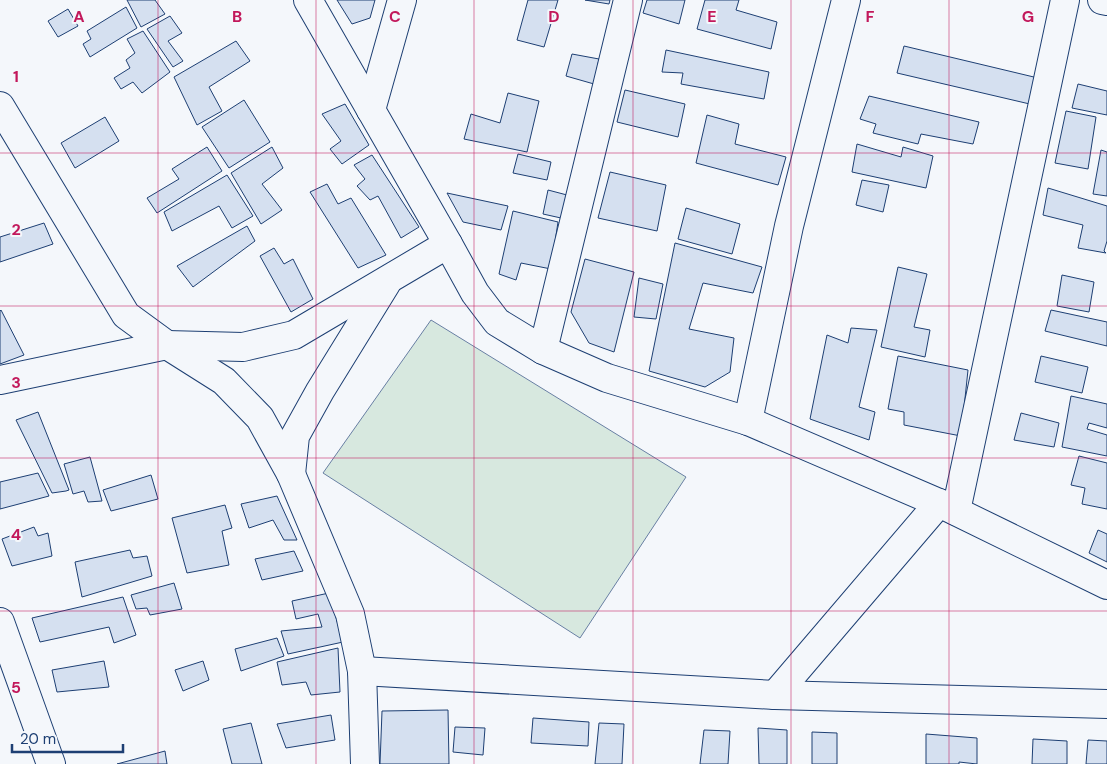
<svg xmlns="http://www.w3.org/2000/svg" width="1107" height="764" font-family="'DM Sans',sans-serif">
<style>
.green{fill:#d7e8df;stroke:#687fa3}
.building{fill:#d5e0f0;stroke:#1d3f73}
.lines{fill:none;stroke-linecap:round;stroke-linejoin:round}
.minor-casing{stroke:#1d3f73;stroke-width:30}
.tertiary-casing{stroke:#1d3f73;stroke-width:30}
.minor{stroke:#f4f7fb;stroke-width:28}
.tertiary{stroke:#f4f7fb;stroke-width:28}
.grid{fill:none;stroke:#c2185b;stroke-width:1;stroke-opacity:0.55}
.grid-label{font-size:16px;text-anchor:middle;font-weight:bold;fill:#c2185b;stroke:#f4f7fb;stroke-width:4;stroke-linejoin:round;paint-order:stroke}
</style>
<rect width="100%" height="100%" fill="#f4f7fb"/>
<!-- green -->
<path class="green" d="M431,320L686,477L580,638L323,473Z"/>
<!-- building -->
<g class="building">
<path d="M127,0H155L165,14L141,27Z"/>
<path d="M337,0H375L370,18L352,24Z"/>
<path d="M528,0H558L544,47L517,40Z"/>
<path d="M585,0H610L609,4Z"/>
<path d="M647,0H685L679,24L643,13Z"/>
<path d="M705,0H739L736,10L777,22L771,49L697,29Z"/>
<path d="M126,7L137,28L90,57L83,44L91,39L87,31Z"/>
<path d="M68,9L78,26L58,37L48,21Z"/>
<path d="M170,16L182,33L168,41L183,61L173,67L147,29Z"/>
<path d="M143,31L170,72L142,93L133,82L121,89L114,78L130,68L126,60L135,53L127,39Z"/>
<path d="M236,41L250,61L209,87L222,111L197,125L174,77Z"/>
<path d="M904,46L1038,78L1034,105L897,73Z"/>
<path d="M666,50L769,72L764,99L681,84L683,73L662,72Z"/>
<path d="M572,54L599,59L594,84L566,76Z"/>
<path d="M1078,84L1107,91V115L1072,108Z"/>
<path d="M625,90L685,104L678,137L617,122Z"/>
<path d="M508,93L539,101L527,152L464,139L471,114L500,123Z"/>
<path d="M869,96L979,122L973,144L921,134L918,144L873,133L876,124L860,119Z"/>
<path d="M244,100L270,142L229,168L202,127Z"/>
<path d="M345,104L369,145L342,164L330,149L341,141L322,114Z"/>
<path d="M1066,111L1096,117L1088,169L1055,163Z"/>
<path d="M707,115L739,124L735,144L786,157L778,185L696,163Z"/>
<path d="M105,117L119,141L75,168L61,143Z"/>
<path d="M857,144L901,157L903,147L933,156L926,188L852,172Z"/>
<path d="M207,147L222,171L157,213L147,198L179,179L172,169Z"/>
<path d="M272,147L283,168L262,184L282,210L261,224L231,173Z"/>
<path d="M1101,150L1107,152V196L1093,194Z"/>
<path d="M518,154L551,162L547,180L513,173Z"/>
<path d="M372,155L419,227L401,238L378,196L370,200L357,186L365,179L354,165Z"/>
<path d="M610,172L666,185L657,231L598,218Z"/>
<path d="M227,175L253,216L232,228L219,206L172,231L164,212Z"/>
<path d="M862,180L889,185L883,212L856,205Z"/>
<path d="M327,184L338,204L351,198L386,255L358,268L310,192Z"/>
<path d="M1048,188L1107,206V241L1104,251L1106,253L1078,248L1083,225L1043,215Z"/>
<path d="M548,190L567,195L561,218L543,214Z"/>
<path d="M447,193L508,206L501,230L463,222Z"/>
<path d="M686,208L740,224L732,254L678,239Z"/>
<path d="M513,211L558,222L551,269L521,263L516,280L499,274Z"/>
<path d="M44,223L53,244L0,262V237Z"/>
<path d="M247,226L255,241L193,287L177,266Z"/>
<path d="M675,243L762,267L753,293L703,283L689,329L734,338L730,372L705,387L649,371Z"/>
<path d="M274,248L284,264L293,259L313,299L291,312L260,256Z"/>
<path d="M585,259L634,272L614,352L589,343L571,312Z"/>
<path d="M898,267L927,274L914,327L930,330L925,357L881,347Z"/>
<path d="M1062,275L1094,282L1089,312L1057,306Z"/>
<path d="M639,278L663,284L656,319L634,317Z"/>
<path d="M1,310L24,355L0,364V311Z"/>
<path d="M1051,310L1107,322V346L1045,331Z"/>
<path d="M851,328L877,330L859,407L875,412L869,440L810,419L827,335L848,343Z"/>
<path d="M898,356L968,370L961,436L904,425V412L888,409Z"/>
<path d="M1041,356L1088,367L1082,393L1035,382Z"/>
<path d="M1071,396L1107,404V428L1089,423L1087,429L1107,435V456L1062,447Z"/>
<path d="M38,412L69,490L66,491L52,493L16,420Z"/>
<path d="M1021,413L1059,423L1054,447L1014,440Z"/>
<path d="M1079,456L1107,463V509L1082,504L1085,488L1071,485Z"/>
<path d="M90,457L102,501L88,502L84,491L73,494L64,464Z"/>
<path d="M38,473L49,496L0,509V482Z"/>
<path d="M151,475L158,499L111,511L103,490Z"/>
<path d="M277,496L297,540H284L273,520L249,528L241,504Z"/>
<path d="M225,505L232,528L222,531L229,565L187,573L172,518Z"/>
<path d="M34,527L38,536L48,533L52,556L12,566L2,539Z"/>
<path d="M1098,530L1107,534V562L1089,553Z"/>
<path d="M130,550L133,558L147,556L152,576L82,597L75,562Z"/>
<path d="M294,551L303,571L262,580L255,559Z"/>
<path d="M174,583L182,609L150,615L147,608L136,609L131,595Z"/>
<path d="M329,593L343,642L288,654L281,631L322,627L318,614L296,619L292,601Z"/>
<path d="M123,597L136,635L114,643L109,627L40,642L32,618Z"/>
<path d="M277,638L284,656L241,671L235,649Z"/>
<path d="M338,648L340,692L311,695L306,682L282,685L277,662Z"/>
<path d="M104,661L109,687L57,692L52,670Z"/>
<path d="M203,661L209,680L183,691L175,670Z"/>
<path d="M448,710L449,764H380L382,711Z"/>
<path d="M331,715L335,740L286,748L277,724Z"/>
<path d="M533,718L589,722L588,746L531,743Z"/>
<path d="M251,723L262,764H232L223,729Z"/>
<path d="M599,723L624,724L622,764H595Z"/>
<path d="M455,727L485,728L483,755L453,752Z"/>
<path d="M758,728L787,730V764H759Z"/>
<path d="M704,730L730,731L728,764H700Z"/>
<path d="M812,732L837,733V764H812Z"/>
<path d="M926,734L977,738V764L959,762V764H926Z"/>
<path d="M1033,739L1067,741V764H1032Z"/>
<path d="M1088,740L1107,741V764H1086Z"/>
<path d="M165,751L167,764H117Z"/>
</g>
<g class="lines">
<!-- minor casing -->
<g class="minor-casing">
<g id="minor">
<path d="M308,0L371,110"/>
<path d="M1102,0L1107,1"/>
<path d="M0,106L126,315L167,345L224,381L260,418L291,474L350,614L362,671L365,764"/>
<path d="M371,110L402,0"/>
<path d="M543,350L628,0"/>
<path d="M0,380L167,345L243,347L294,335L448,244L475,293L497,322L543,350L607,378L748,421L939,503L1107,585"/>
<path d="M748,421L789,226L846,0"/>
<path d="M291,474L295,436L320,391L386,284"/>
<path d="M956,511L1065,0"/>
<path d="M0,622L51,764"/>
<path d="M362,671L775,695L1107,704"/>
<path d="M775,695L939,503"/>
</g>
</g>
<!-- tertiary casing -->
<g class="tertiary-casing">
<path id="tertiary" d="M371,110L448,244"/>
</g>
<!-- minor -->
<use href="#minor" class="minor"/>
<!-- tertiary -->
<use href="#tertiary" class="tertiary"/>
</g>
<!-- grid -->
<path class="grid" d="M158,0V764M316,0V764M474,0V764M633,0V764M791,0V764M949,0V764M0,153H1107M0,306H1107M0,458H1107M0,611H1107"/>
<g class="grid-label">
<text x="79" y="22">A</text>
<text x="237" y="22">B</text>
<text x="395" y="22">C</text>
<text x="554" y="22">D</text>
<text x="712" y="22">E</text>
<text x="870" y="22">F</text>
<text x="1028" y="22">G</text>
<text x="16" y="82">1</text>
<text x="16" y="235">2</text>
<text x="16" y="388">3</text>
<text x="16" y="540">4</text>
<text x="16" y="693">5</text>
</g>
<!-- scale -->
<path d="M12 744v8h111v-8" fill="none" stroke="#1d3f73" stroke-width="2.5"/>
<text x="20" y="744" font-size="15" fill="#1d3f73" stroke="#f4f7fb" stroke-width="4" paint-order="stroke">20 m</text>
</svg>
